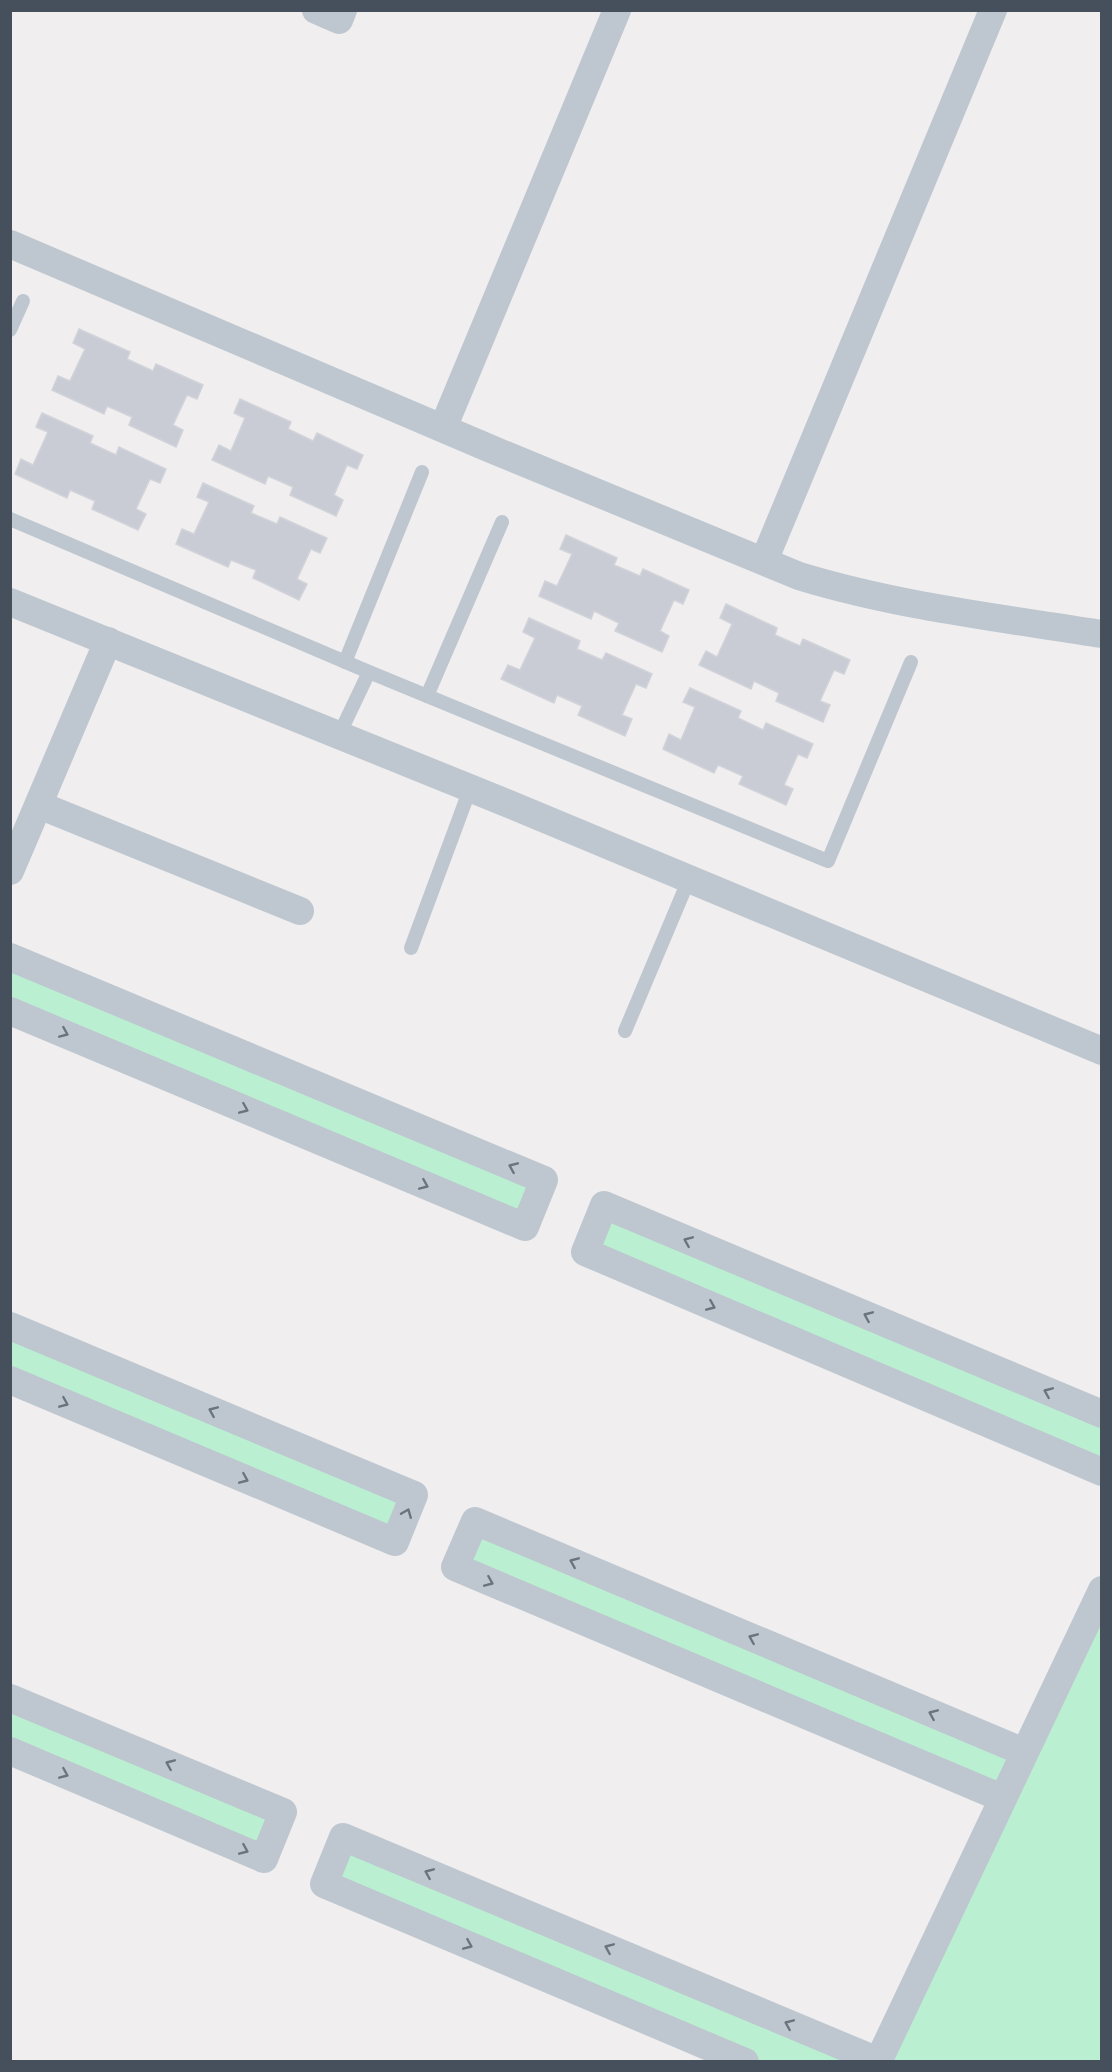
<svg xmlns="http://www.w3.org/2000/svg" width="1112" height="2072" font-family="'Noto Sans',sans-serif">
<style>
.green{fill:#baf0d1}
.building{fill:#c9ccd4;stroke:#d1d3da;stroke-width:1.5}
.lines{fill:none;stroke-linecap:round;stroke-linejoin:round}
.lane{stroke:#bec7d0;stroke-width:14}
.street{stroke:#bec7d0;stroke-width:28}
.oneway{stroke:#69747f}
</style>
<rect width="100%" height="100%" fill="#f0eeee"/>
<!-- green -->
<g class="green">
<path d="M10,957L544,1180L525,1227L11,1011Z"/>
<path d="M604,1205L1101,1414V1472L585,1252Z"/>
<path d="M10,1326L414,1495L395,1542L11,1380Z"/>
<path d="M475,1521L1024,1752L1101,1590V2061H745L324,1884L343,1837L878,2061L1001,1798L455,1567Z"/>
<path d="M10,1698L283,1812L264,1859L11,1751Z"/>
</g>
<!-- building -->
<g class="building">
<path d="M79,329L130,352L127,359L153,371L156,364L203,385L197,399L187,395L173,425L183,430L176,447L129,425L132,417L107,406L104,414L52,390L58,376L70,381L85,349L73,343Z"/>
<path d="M240,399L291,422L288,429L313,441L317,433L363,455L357,469L347,465L334,495L343,500L336,516L290,495L293,487L268,476L265,484L212,460L219,445L231,451L245,418L234,413Z"/>
<path d="M42,413L93,436L90,443L116,455L119,447L166,469L160,483L150,479L136,509L146,514L138,530L92,509L95,501L70,490L67,498L15,474L21,459L33,465L48,432L36,427Z"/>
<path d="M203,483L254,506L251,513L277,524L280,517L327,538L320,553L311,549L297,579L307,584L299,600L253,578L256,570L231,560L228,567L176,544L182,529L194,534L209,502L197,497Z"/>
<path d="M566,535L617,558L614,565L640,576L643,569L689,590L683,604L674,600L660,631L669,636L662,652L615,631L619,623L594,611L591,619L539,596L545,581L557,586L572,554L560,549Z"/>
<path d="M726,604L777,628L775,635L800,646L803,639L850,660L844,674L834,670L820,701L830,705L823,722L776,701L779,693L754,681L751,689L699,665L706,651L717,657L732,624L720,618Z"/>
<path d="M529,618L580,641L577,649L602,660L606,653L652,674L646,688L636,684L622,715L632,719L625,736L578,715L582,706L557,695L554,703L501,679L508,665L520,670L535,638L523,632Z"/>
<path d="M690,688L741,711L738,718L763,730L766,723L813,744L807,758L798,754L784,785L793,789L786,805L739,784L743,776L718,765L714,773L663,749L669,734L681,740L695,707L683,702Z"/>
</g>
<g class="lines">
<!-- lane -->
<g class="lane">
<path d="M10,330L23,301"/>
<path d="M10,519L369,672L828,861L911,662"/>
<path d="M345,662L422,472"/>
<path d="M427,696L502,522"/>
<path d="M339,735L369,672"/>
<path d="M411,948L470,789"/>
<path d="M625,1031L689,879"/>
</g>
<!-- street -->
<g class="street">
<path d="M316,10L339,20L343,10"/>
<path d="M10,244L491,449L799,576C897,606 1000,618 1102,634"/>
<path d="M443,428L617,10"/>
<path d="M764,561L993,10"/>
<path d="M10,602L509,804L1102,1051"/>
<path d="M39,805L300,911"/>
<path d="M10,871L108,641"/>
<path d="M10,957L544,1180L525,1227L10,1011"/>
<path d="M10,1326L414,1495L395,1542L10,1380"/>
<path d="M1102,1414L604,1205L585,1252L1102,1472"/>
<path d="M10,1698L283,1812L264,1859L10,1751"/>
<path d="M1002,1798L455,1567L475,1521L1024,1752"/>
<path d="M745,2062L324,1884L343,1837L878,2061"/>
<path d="M878,2062L1102,1590"/>
</g>
</g>
<!-- one-way arrows -->
<defs><path id="oneway-chevron" d="M-2-3.5L2.5 0L-2 3.5" fill="none" stroke-width="1.6" stroke-linecap="round" stroke-linejoin="round" transform="scale(1.5)"/></defs>
<g class="oneway">
<use href="#oneway-chevron" transform="translate(64 1033) rotate(23)"/>
<use href="#oneway-chevron" transform="translate(244 1109) rotate(23)"/>
<use href="#oneway-chevron" transform="translate(513 1167) rotate(-157)"/>
<use href="#oneway-chevron" transform="translate(424 1185) rotate(23)"/>
<use href="#oneway-chevron" transform="translate(688 1241) rotate(-157)"/>
<use href="#oneway-chevron" transform="translate(711 1306) rotate(23)"/>
<use href="#oneway-chevron" transform="translate(868 1316) rotate(-157)"/>
<use href="#oneway-chevron" transform="translate(1048 1392) rotate(-157)"/>
<use href="#oneway-chevron" transform="translate(64 1403) rotate(23)"/>
<use href="#oneway-chevron" transform="translate(213 1411) rotate(-157)"/>
<use href="#oneway-chevron" transform="translate(244 1479) rotate(23)"/>
<use href="#oneway-chevron" transform="translate(407 1513) rotate(-68)"/>
<use href="#oneway-chevron" transform="translate(574 1562) rotate(-157)"/>
<use href="#oneway-chevron" transform="translate(489 1582) rotate(23)"/>
<use href="#oneway-chevron" transform="translate(753 1638) rotate(-157)"/>
<use href="#oneway-chevron" transform="translate(933 1714) rotate(-157)"/>
<use href="#oneway-chevron" transform="translate(170 1764) rotate(-157)"/>
<use href="#oneway-chevron" transform="translate(64 1774) rotate(23)"/>
<use href="#oneway-chevron" transform="translate(244 1850) rotate(23)"/>
<use href="#oneway-chevron" transform="translate(429 1873) rotate(-157)"/>
<use href="#oneway-chevron" transform="translate(468 1945) rotate(23)"/>
<use href="#oneway-chevron" transform="translate(609 1948) rotate(-157)"/>
<use href="#oneway-chevron" transform="translate(789 2024) rotate(-157)"/>
</g>
<!-- border -->
<rect width="1112" height="2072" fill="none" stroke="#45505c" stroke-width="24"/>
</svg>
